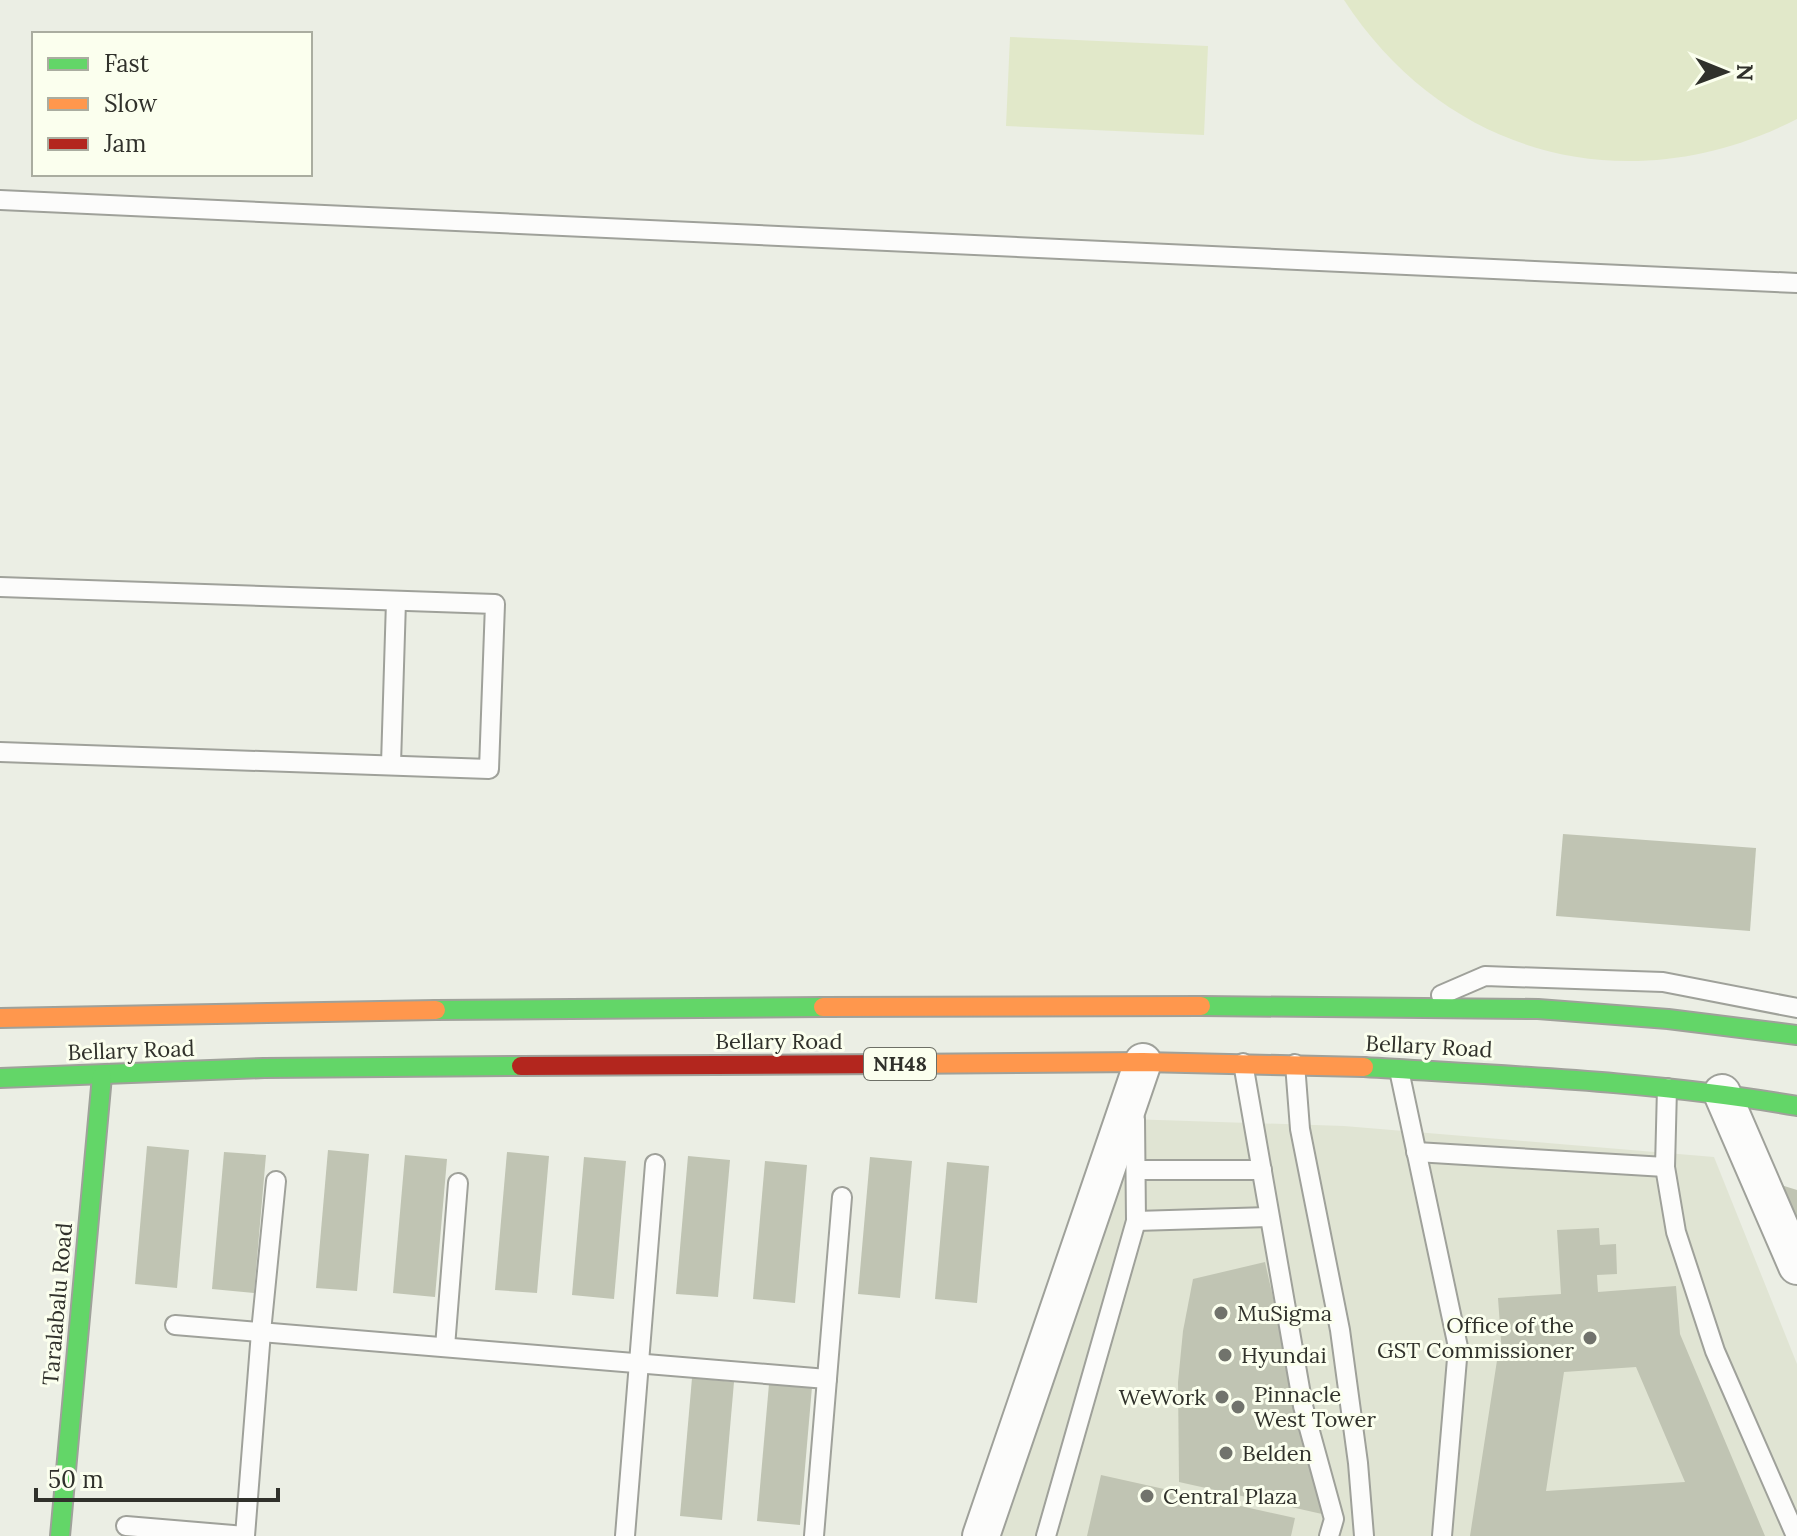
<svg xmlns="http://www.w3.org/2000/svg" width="1797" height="1536" font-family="Lora,serif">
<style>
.built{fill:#e0e4d3}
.green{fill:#e1e8c9}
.building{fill:#c0c4b3;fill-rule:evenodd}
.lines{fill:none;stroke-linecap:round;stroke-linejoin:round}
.lane-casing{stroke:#9fa19a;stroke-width:22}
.street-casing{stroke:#9fa19a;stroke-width:40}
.fast-casing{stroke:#9fa19a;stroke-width:22}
.slow-casing{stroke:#9fa19a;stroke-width:22}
.jam-casing{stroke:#9fa19a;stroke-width:22}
.lane{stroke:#fcfcfb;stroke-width:18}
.street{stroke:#fcfcfb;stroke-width:36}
.fast{stroke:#63d668;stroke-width:18}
.slow{stroke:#ff974d;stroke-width:18}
.jam{stroke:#b3261e;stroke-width:18}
.poi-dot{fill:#71736c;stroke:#fbffee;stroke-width:3}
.labels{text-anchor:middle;stroke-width:6;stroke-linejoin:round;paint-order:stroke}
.shield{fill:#fbffee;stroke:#6d6f66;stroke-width:2}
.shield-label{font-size:20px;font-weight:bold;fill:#30312b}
.street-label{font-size:22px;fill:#30312b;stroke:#fbffee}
.poi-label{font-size:22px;fill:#30312b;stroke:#fbffee;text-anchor:start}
</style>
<rect width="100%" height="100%" fill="#ebeee4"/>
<!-- built -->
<path class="built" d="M1128,1119L1344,1126L1714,1157L1797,1364V1536H992Z"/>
<!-- green -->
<g class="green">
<path d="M1344,0H1797V119C1630,204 1447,158 1344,0Z"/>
<path d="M1010,37L1208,46L1204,135L1006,126Z"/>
</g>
<!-- building -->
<g class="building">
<path d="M1563,834L1756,848L1750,931L1556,916Z"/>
<path d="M147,1146L189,1150L177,1288L135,1284Z"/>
<path d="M328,1150L369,1154L357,1291L316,1288Z"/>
<path d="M224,1152L266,1155L254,1293L212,1289Z"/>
<path d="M507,1152L549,1156L537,1293L495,1290Z"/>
<path d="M405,1155L447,1159L435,1297L393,1293Z"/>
<path d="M688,1156L730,1160L718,1297L676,1294Z"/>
<path d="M584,1157L626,1161L614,1299L572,1295Z"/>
<path d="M870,1157L912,1161L900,1298L858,1294Z"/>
<path d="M765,1161L807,1165L795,1303L753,1299Z"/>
<path d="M947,1162L989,1166L977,1303L935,1299Z"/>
<path d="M1781,1185L1797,1190V1230Z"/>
<path d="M1599,1228L1600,1245L1616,1244L1617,1274L1597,1275L1598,1292L1676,1286L1680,1334L1765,1536H1470L1498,1354H1502L1498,1298L1561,1294L1557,1230ZM1636,1367L1685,1482L1546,1491L1564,1372Z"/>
<path d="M1265,1262L1322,1514L1179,1482L1178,1382L1183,1331L1193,1279Z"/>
<path d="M692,1378L734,1382L722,1520L680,1516Z"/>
<path d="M769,1384L812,1387L800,1525L757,1521Z"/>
<path d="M1101,1475L1295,1518L1291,1536H1087Z"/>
</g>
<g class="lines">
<!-- lane casing -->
<g class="lane-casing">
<g id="lane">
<path d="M0,200L1797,283"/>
<path d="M0,587L495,604L489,769L0,752"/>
<path d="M391,764L396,601"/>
<path d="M1441,995L1485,976L1663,982L1797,1008"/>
<path d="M1243,1063L1303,1406L1334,1519L1329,1536"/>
<path d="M1295,1064L1300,1129L1340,1330L1358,1463L1364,1536"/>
<path d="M1399,1070L1458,1347L1442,1536"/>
<path d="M1416,1152L1665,1167L1667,1088"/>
<path d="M1665,1167L1676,1232L1715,1351L1796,1536"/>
<path d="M1136,1170H1262"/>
<path d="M1136,1221L1269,1217"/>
<path d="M175,1325L827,1379"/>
<path d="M445,1347L458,1183"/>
<path d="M126,1526L245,1536"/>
<path d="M245,1536L261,1332L276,1181"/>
<path d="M625,1536L655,1164"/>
<path d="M814,1536L842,1197"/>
<path d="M1046,1536L1136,1221L1135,1119"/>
</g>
</g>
<!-- street casing -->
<g class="street-casing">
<g id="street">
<path d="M1722,1093L1797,1266"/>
<path d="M981,1536L1143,1062"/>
</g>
</g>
<!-- fast casing -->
<g class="fast-casing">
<g id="fast">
<path d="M1201,1006L1538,1009L1668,1019L1797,1035"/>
<path d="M436,1010L823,1007"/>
<path d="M1364,1067C1509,1076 1654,1081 1797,1106"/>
<path d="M0,1078L264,1068L521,1066"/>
<path d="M60,1536L102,1076"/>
</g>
</g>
<!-- slow casing -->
<g class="slow-casing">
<g id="slow">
<path d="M823,1007L1201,1006"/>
<path d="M0,1018L436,1010"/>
<path d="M894,1064L1143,1062L1364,1067"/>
</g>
</g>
<!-- jam casing -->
<g class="jam-casing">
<path id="jam" d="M521,1066L894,1064"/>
</g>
<!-- lane -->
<use href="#lane" class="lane"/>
<!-- street -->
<use href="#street" class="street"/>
<!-- fast -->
<use href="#fast" class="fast"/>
<!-- slow -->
<use href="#slow" class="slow"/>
<!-- jam -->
<use href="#jam" class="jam"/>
</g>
<!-- markers -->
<g class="poi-dot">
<circle cx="1221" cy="1313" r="8"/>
<circle cx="1590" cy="1338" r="8"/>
<circle cx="1225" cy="1355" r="8"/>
<circle cx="1222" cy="1397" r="8"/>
<circle cx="1238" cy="1407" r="8"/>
<circle cx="1226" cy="1453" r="8"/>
<circle cx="1147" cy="1496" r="8"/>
</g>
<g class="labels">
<!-- shield labels -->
<rect class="shield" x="864" y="1048" width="72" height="32" rx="6"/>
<g class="shield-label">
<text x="900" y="1071">NH48</text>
</g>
<!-- street labels -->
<g class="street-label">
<text x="779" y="1049">Bellary Road</text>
<text transform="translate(1429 1046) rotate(3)" y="8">Bellary Road</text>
<text transform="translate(131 1050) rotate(-2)" y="8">Bellary Road</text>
<text transform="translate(57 1304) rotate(-85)" y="8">Taralabalu Road</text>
</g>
<!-- poi labels -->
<g class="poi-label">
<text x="1237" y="1321">MuSigma</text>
<text x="1574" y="1333" text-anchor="end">Office of the<tspan x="1574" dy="25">GST Commissioner</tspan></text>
<text x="1241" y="1363">Hyundai</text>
<text x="1254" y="1402">Pinnacle<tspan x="1254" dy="25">West Tower</tspan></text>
<text x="1206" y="1405" text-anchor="end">WeWork</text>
<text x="1242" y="1461">Belden</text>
<text x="1163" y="1504">Central Plaza</text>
</g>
</g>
<!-- legend -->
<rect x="32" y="32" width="280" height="144" fill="#fbffee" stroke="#aaada0" stroke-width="2"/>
<rect x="48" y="58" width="40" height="12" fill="#63d668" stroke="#aaada0" stroke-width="2"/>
<text x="104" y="72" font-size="24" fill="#30312b">Fast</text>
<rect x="48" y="98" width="40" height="12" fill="#ff974d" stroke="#aaada0" stroke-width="2"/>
<text x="104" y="112" font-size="24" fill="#30312b">Slow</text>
<rect x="48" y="138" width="40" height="12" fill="#b3261e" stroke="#aaada0" stroke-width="2"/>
<text x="104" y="152" font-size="24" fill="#30312b">Jam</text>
<!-- north arrow -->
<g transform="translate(1725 72) rotate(91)" stroke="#fbffee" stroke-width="6" paint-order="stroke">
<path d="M0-6L14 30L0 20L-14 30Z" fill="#30312b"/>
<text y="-12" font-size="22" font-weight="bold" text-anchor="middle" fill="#30312b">N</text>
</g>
<!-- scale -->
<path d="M36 1488v12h242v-12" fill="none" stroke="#30312b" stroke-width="4"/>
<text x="48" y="1488" font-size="24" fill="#30312b" stroke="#fbffee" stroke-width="6" paint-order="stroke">50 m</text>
</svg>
